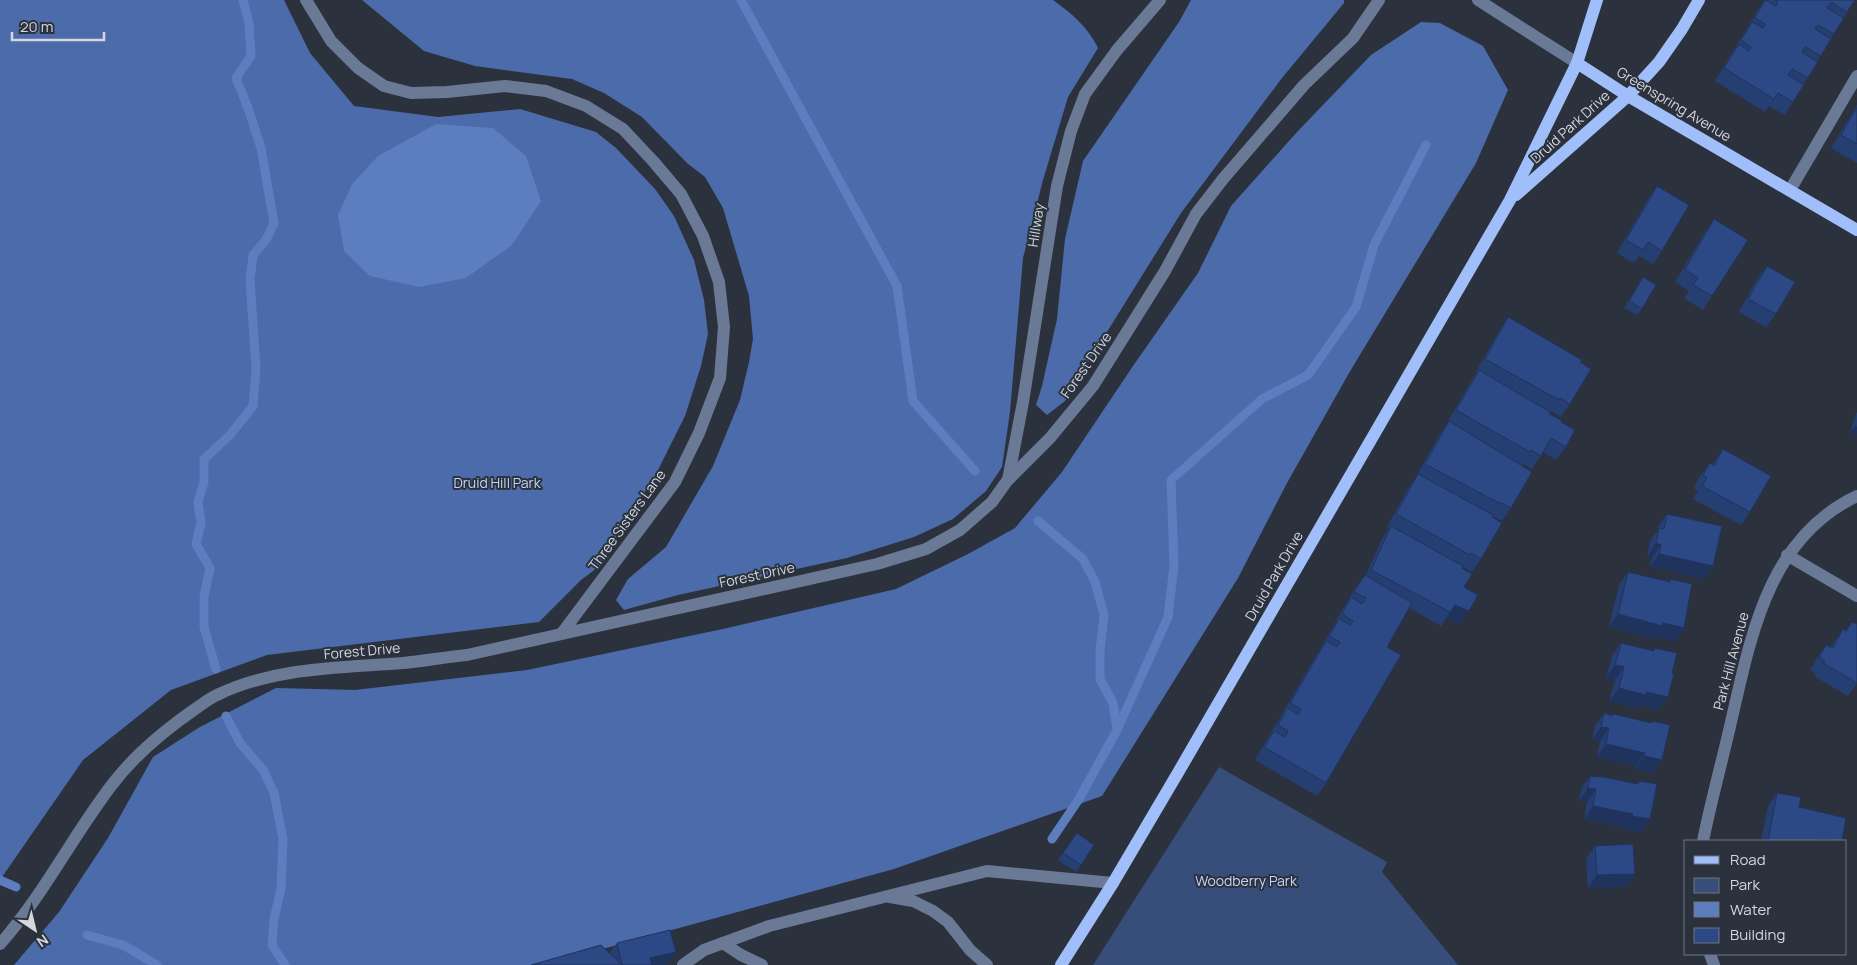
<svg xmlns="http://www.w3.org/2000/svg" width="1857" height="965" font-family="Manrope,sans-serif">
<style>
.green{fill:#374e7b}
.forest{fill:#4c6bab}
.water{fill:#5c7dbe}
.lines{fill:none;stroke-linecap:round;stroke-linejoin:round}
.stream{stroke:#5c7dbe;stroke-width:9}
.minor{stroke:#6a7995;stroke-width:12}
.major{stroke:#a0bffa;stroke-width:12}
.wall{fill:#263f72}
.shaded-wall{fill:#1f335d}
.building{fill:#2c4985;stroke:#1f335d}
.labels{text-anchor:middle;stroke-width:4;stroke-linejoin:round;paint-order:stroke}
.street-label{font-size:14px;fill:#d3d7de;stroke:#2c323d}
.park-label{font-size:14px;fill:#c3d6fa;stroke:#2c323d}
</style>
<rect width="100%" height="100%" fill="#2c323d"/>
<!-- green -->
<path class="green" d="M1219,767L1387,862L1382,872L1458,965H1093Z"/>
<!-- forest -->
<g class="forest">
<path d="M0,0H284L310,53L354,106L438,117L520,109L596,132L616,148L655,189L674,216L694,260L704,300L708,334L701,366L685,416L654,478L626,519L611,550L601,565L581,580L539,622L267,655L171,690L83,760L0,880Z"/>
<path d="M362,0H1053C1071,13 1088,27 1098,48L1068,97L1043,180L1023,258L1010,412L1002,467L986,491L953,519L914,537L847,558L678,595L624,610L616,600L628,579L666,547L713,466L740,400L749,362L753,339L749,296L723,208L705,177L687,163L642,117L604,93L572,79L475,66L424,51Z"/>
<path d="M1191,0H1344V3L1282,78L1181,213L1087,364L1065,401L1047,415L1036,405L1042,386L1057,319L1065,239L1083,161L1179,22Z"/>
<path d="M1421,22L1440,23L1483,46L1508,90L1476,163L1349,373L1287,483L1238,578L1102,796L894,869L544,965H14L59,912L108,838L153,757L200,727L276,688L355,690L527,670L723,629L896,589L968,554L1015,528L1062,472L1133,366L1198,273L1231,206L1298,131L1371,55Z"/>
</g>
<!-- water -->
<path class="water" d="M436,124L493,128L526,156L541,201L512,245L466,278L419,287L370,276L344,251L338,215L352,184L378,156Z"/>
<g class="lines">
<!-- stream -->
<g class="stream">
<path d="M741,0L897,286L913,401L975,471"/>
<path d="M1038,521L1083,559L1095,582L1104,615L1100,651V679L1113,703L1117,730"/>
<path d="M216,669L204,627V597L210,568L196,544L201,523L198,502L204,482V459L230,435L253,406L256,368L250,280L253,255L266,240L274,223L261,148L248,108L236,78L251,56L249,23L243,0"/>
<path d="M226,716L240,743L263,770L274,793L283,839L281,889L274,919L272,945L285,965"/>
<path d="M1052,839L1079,799L1117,730L1168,617L1174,566L1171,480L1262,399L1308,375L1356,307L1374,245L1426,145"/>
<path d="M0,880L16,887"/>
<path d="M87,935L123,945L157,965"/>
</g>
<!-- minor -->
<g class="minor">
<path d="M306,0L331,41L358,68L384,86L411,93L447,92L505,86L546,91L586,106L623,129L653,161L681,194L703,236L719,282L724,327L720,378L699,433L675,482L562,633"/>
<path d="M1478,0L1577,63"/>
<path d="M1790,190L1857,76"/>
<path d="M1008,480L1023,402L1057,186L1071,131L1085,94L1117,50L1160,0"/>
<path d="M1787,555L1857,596"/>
<path d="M1703,841C1711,801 1722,762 1731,722C1751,636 1768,538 1857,496"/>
<path d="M890,897L913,901L933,911L948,922L970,950L987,965"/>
<path d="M723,943L741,955L762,965"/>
<path d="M0,944C43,896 72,837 111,786C134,755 166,729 198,707C204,703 210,698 217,695C274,667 341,668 403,663C424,661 446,657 467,655L877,564L926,549L960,530L992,502L1007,481L1050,438L1093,386L1165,271L1196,214L1223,179L1304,85L1353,38L1379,0"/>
<path d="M1710,954L1714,965"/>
<path d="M683,965L704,950L769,926L987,871L1113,883"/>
</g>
<!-- major -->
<g class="major">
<path d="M1577,63L1628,96L1857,230"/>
<path d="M1516,195L1628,96L1659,62L1682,29L1699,0"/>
<path d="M1061,965L1113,883L1179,771L1510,200L1577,63L1597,0"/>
</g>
</g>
<!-- wall -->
<g class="wall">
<path d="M1764,0H1855L1817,61L1793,102L1784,115L1769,106L1765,112L1715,81Z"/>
<path d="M1857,105V163L1831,148Z"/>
<path d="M1657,186L1662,251L1653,264L1639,256L1634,263L1617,253L1648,199Z"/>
<path d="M1714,219L1712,296L1703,310L1684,298L1689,291L1675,282L1705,232Z"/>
<path d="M1767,266L1776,314L1766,327L1739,312L1757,279Z"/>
<path d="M1643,277L1642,309L1637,315L1624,308Z"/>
<path d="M1508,317L1580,362L1570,404L1561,417L1551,411L1549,414L1561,422L1566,447L1556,460L1543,452L1532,469L1523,464L1521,465L1511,508L1502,521L1492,516L1481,559L1472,572L1462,566V568L1464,587L1460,624L1446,618L1441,626L1409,608L1387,647L1326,783L1317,796L1255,760L1320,649L1355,588L1365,575H1366L1382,539L1389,528L1387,527L1409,487L1416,477L1440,434L1448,423H1447L1470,383L1477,372H1476L1499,331Z"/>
<path d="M1856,413H1857V435L1850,433Z"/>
<path d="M1723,449L1750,512L1741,525L1693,499L1698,491L1694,488L1700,476L1710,463L1712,465Z"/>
<path d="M1667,514L1713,566L1704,579L1650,567L1652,558L1647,557L1650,541L1657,531L1658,527Z"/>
<path d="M1628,572L1669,581L1671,579L1684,628L1675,641L1655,637L1654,639L1609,627L1619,585Z"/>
<path d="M1852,622L1857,624V683L1848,696L1814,676L1816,674L1810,670L1817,658L1826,645L1831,647L1843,629L1846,631Z"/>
<path d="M1621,643L1653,651L1655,648L1672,673L1668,697L1658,710L1639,705L1637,708L1609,701L1615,680L1606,678L1612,656Z"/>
<path d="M1604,713L1612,715L1613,714L1651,723L1652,721L1662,760L1652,773L1635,769L1636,766L1597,757L1600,741L1592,740L1595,726Z"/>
<path d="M1590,776L1597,777L1598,776L1637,784L1639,781L1641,832L1623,829L1624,827L1584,819L1587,802L1579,801L1581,789Z"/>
<path d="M1777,793L1799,807L1842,841H1761L1768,806Z"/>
<path d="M1077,833L1094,845L1076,872L1058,860Z"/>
<path d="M1595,846L1635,874L1626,887L1588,888L1586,859Z"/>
<path d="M617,943L667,965H531L610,953Z"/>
</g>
<!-- shaded-wall -->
<g class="shaded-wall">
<path d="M1855,426L1857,427V435L1850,433Z"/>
<path d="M1656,543L1661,545L1652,558L1647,557Z"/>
<path d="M1659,554L1713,566L1704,579L1650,567Z"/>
<path d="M1455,605L1469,611L1460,624L1446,618Z"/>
<path d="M1618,614L1663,623L1684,628L1675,641L1655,637L1654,639L1609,627Z"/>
<path d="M1615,665L1624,667L1615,680L1606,678Z"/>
<path d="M1619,688L1647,692L1668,697L1658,710L1639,705L1637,708L1609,701Z"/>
<path d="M1601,727L1609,728L1600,741L1592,740Z"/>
<path d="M1606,744L1645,753L1636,766L1597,757Z"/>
<path d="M1644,756L1662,760L1652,773L1635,769Z"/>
<path d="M1588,788L1596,789L1587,802L1579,801Z"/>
<path d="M1593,806L1633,814L1624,827L1584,819Z"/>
<path d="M1632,816L1650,819L1641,832L1623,829Z"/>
<path d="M1635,874L1626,887L1588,888L1597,875Z"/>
<path d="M676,952L667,965H645L650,958Z"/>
</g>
<!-- building -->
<g class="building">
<path d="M1765,0H1766L1776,6L1778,2L1775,0H1855L1847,12L1831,2L1827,8L1844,18L1834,34L1818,25L1815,29L1831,39L1821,56L1805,47L1802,52L1818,62L1808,78L1792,69L1788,75L1804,85L1793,102L1778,93L1774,99L1724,68L1739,44L1749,51L1751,47L1741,40L1752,22L1763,28L1765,24L1755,18Z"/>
<path d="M1857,107V144L1841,135Z"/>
<path d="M1657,186L1689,205L1662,251L1648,242L1643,250L1626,240Z"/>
<path d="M1714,219L1748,240L1712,296L1693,285L1698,278L1685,269Z"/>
<path d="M1767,266L1795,282L1776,314L1748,299Z"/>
<path d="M1643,277L1656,285L1642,309L1629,301Z"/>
<path d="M1508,317L1582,360L1580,362L1591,369L1570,404L1560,398L1559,400L1485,359Z"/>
<path d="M1479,370L1550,412L1549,414L1561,420V422L1575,430L1566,447L1551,438L1541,456L1531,450L1530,452L1456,410Z"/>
<path d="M1449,421L1532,472L1511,508L1500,502L1499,503L1425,464Z"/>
<path d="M1723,449L1771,476L1750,512L1702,486L1707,478L1703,475L1710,463L1714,466Z"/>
<path d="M1418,474L1493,515L1492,517L1502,523L1481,559L1471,553L1470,555L1396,514Z"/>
<path d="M1667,514L1722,526L1713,566L1659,554L1661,545L1656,543L1659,528L1664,529Z"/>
<path d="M1391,526L1463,566L1462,568L1472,574L1464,587L1478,595L1469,611L1455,605L1450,612L1371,570Z"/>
<path d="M1628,572L1670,582L1671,579L1692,584L1684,628L1663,623V626L1618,614Z"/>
<path d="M1365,575L1412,603L1387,647L1401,655L1326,783L1264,747L1274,731L1285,737L1288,731L1278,725L1287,708L1298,714L1301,709L1290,703L1326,641L1337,647L1340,642L1329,636L1339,619L1350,625L1353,621L1342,614L1351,597L1362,604L1366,598L1354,592Z"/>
<path d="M1852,622L1857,624V683L1823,663L1825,661L1819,657L1826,645L1833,648L1843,629L1846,631Z"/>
<path d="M1621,643L1654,651L1655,648L1677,653L1672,673H1674L1668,697L1647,692L1646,695L1619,688L1624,667L1615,665Z"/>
<path d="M1604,713L1612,716L1613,714L1652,723V721L1670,725L1662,760L1644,756L1645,753L1606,744L1609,728L1601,727Z"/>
<path d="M1590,776L1598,777V776L1638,784L1639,781L1657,784L1650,819L1632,816L1633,814L1593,806L1596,789L1588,788Z"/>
<path d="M1777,793L1801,797L1799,807L1846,818L1842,841L1820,840V841H1768Z"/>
<path d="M1077,833L1094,845L1081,865L1063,853Z"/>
<path d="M1633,844L1635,874L1597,875L1595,846Z"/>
<path d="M670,930L676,952L650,958L652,965H622L617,943Z"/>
<path d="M601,945L622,965H531Z"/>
</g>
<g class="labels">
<!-- street labels -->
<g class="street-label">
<text transform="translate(1674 104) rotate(31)" y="5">Greenspring Avenue</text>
<text transform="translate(1570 127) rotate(-42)" y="5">Druid Park Drive</text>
<text transform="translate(1036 225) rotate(-81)" y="5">Hillway</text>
<text transform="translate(1086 365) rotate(-55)" y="5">Forest Drive</text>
<text transform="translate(627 520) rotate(-54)" y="5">Three Sisters Lane</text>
<text transform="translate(757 575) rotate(-12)" y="5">Forest Drive</text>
<text transform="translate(1274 576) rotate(-60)" y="5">Druid Park Drive</text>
<text transform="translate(362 651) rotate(-5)" y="5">Forest Drive</text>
<text transform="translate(1731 661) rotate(-75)" y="5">Park Hill Avenue</text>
</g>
<!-- park labels -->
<g class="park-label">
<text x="497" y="488">Druid Hill Park</text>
<text x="1246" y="886">Woodberry Park</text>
</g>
</g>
<!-- legend -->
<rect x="1684" y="840" width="162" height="115" fill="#2c323d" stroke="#6f747d"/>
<rect x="1694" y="856" width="25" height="8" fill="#a0bffa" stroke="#6f747d"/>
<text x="1730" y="865" font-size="15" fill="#d3d7de">Road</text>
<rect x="1694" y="878" width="25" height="15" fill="#374e7b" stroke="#6f747d"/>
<text x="1730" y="890" font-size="15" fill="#d3d7de">Park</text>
<rect x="1694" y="902" width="25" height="15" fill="#5c7dbe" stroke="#6f747d"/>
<text x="1730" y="915" font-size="15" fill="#d3d7de">Water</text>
<rect x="1694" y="928" width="25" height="15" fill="#2c4985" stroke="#6f747d"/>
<text x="1730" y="940" font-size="15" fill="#d3d7de">Building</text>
<!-- north arrow -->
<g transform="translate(35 930) rotate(145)" stroke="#2c323d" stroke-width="4" paint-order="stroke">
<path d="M0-4L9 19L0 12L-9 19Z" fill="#d3d7de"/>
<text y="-8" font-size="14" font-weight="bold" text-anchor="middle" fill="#d3d7de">N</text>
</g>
<!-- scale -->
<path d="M12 32v8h92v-8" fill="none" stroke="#d3d7de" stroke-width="2.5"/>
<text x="20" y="32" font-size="15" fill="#d3d7de" stroke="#2c323d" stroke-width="4" paint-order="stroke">20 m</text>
</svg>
